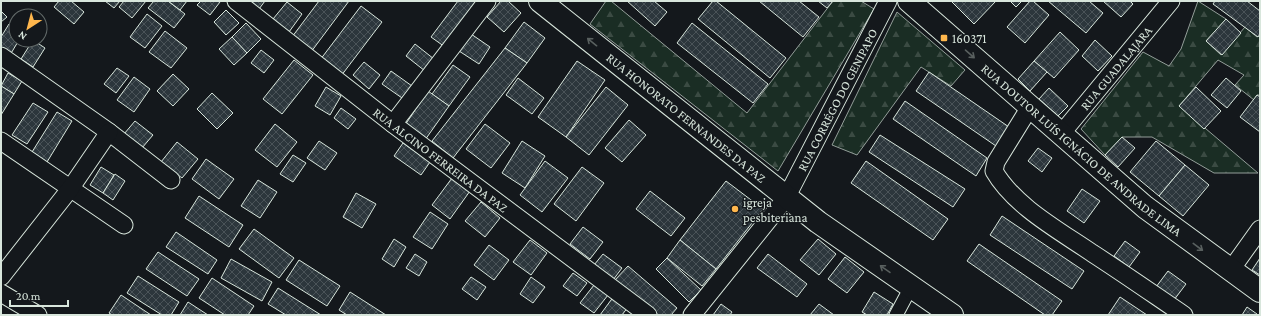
<svg xmlns="http://www.w3.org/2000/svg" width="1261" height="316" font-family="'Crimson Pro',serif">
<style>
.forest{fill:url(#forest-firs);stroke:#939e99}
.building{fill:url(#building-cross-hatch);stroke:#d8e6dc}
.lines{fill:none;stroke-linecap:round;stroke-linejoin:round}
.pedestrian-casing{stroke:#d8e6dc;stroke-width:15}
.minor-casing{stroke:#d8e6dc;stroke-width:19}
.secondary-casing{stroke:#d8e6dc;stroke-width:24}
.pedestrian{stroke:#14181c;stroke-width:13}
.minor{stroke:#14181c;stroke-width:17}
.secondary{stroke:#14181c;stroke-width:22}
.oneway{stroke:#59605f}
.poi-dot{fill:#ffb74d;stroke:#14181c;stroke-width:1.5}
.labels{text-anchor:middle;stroke-width:3;stroke-linejoin:round;paint-order:stroke}
.poi-label{font-size:13px;fill:#d8e6dc;stroke:#14181c;text-anchor:start}
.street-label{font-size:13px;fill:#d8e6dc;stroke:#14181c}
</style>
<defs>
<pattern id="forest-firs" width="22" height="20" patternUnits="userSpaceOnUse"><rect width="22" height="20" fill="#1a2d24"/><path d="M5 1l3.5 6h-7zM16 11l3.5 6h-7z" fill="#3b4b43"/></pattern>
<pattern id="building-cross-hatch" width="8" height="8" patternUnits="userSpaceOnUse"><rect width="8" height="8" fill="#2c363c"/><path d="M0 0l8 8M0 8l8-8" fill="none" stroke="#4a5358"/></pattern>
</defs>
<rect width="100%" height="100%" fill="#14181c"/>
<!-- forest -->
<g class="forest">
<path d="M606,1H611L747,113L833,1H861L874,9L778,171L590,24Z"/>
<path d="M1198,1L1226,19L1206,41L1221,55L1245,27L1257,37L1260,33V95H1257L1254,100L1235,85L1244,75L1218,60L1179,106L1258,173H1214L1152,137H1122L1105,155L1081,129L1143,52L1169,66L1181,49Z"/>
<path d="M897,12L965,70L951,86L921,67L857,155L832,145Z"/>
</g>
<!-- building -->
<g class="building">
<path d="M59,1H71L84,12L74,24L54,7Z"/>
<path d="M105,1H120L114,8Z"/>
<path d="M124,1H146L132,18L119,7Z"/>
<path d="M154,1H168L185,14L174,28L148,8Z"/>
<path d="M168,1H187L180,10Z"/>
<path d="M201,1H219L220,2L210,15L197,5Z"/>
<path d="M246,1H265L256,13Z"/>
<path d="M319,1H349L311,52L292,37Z"/>
<path d="M458,1H479L445,47L431,37Z"/>
<path d="M501,1H508L521,13L504,32L487,17Z"/>
<path d="M627,1H654L667,12L655,26Z"/>
<path d="M713,1H716L786,58L770,78L698,19Z"/>
<path d="M759,1H799L819,17L803,37Z"/>
<path d="M818,1H833L827,8Z"/>
<path d="M951,1H996L974,24Z"/>
<path d="M1010,1H1022L1016,7Z"/>
<path d="M1030,1H1033L1049,15L1025,43L1007,27Z"/>
<path d="M1048,1H1089L1103,13L1086,33Z"/>
<path d="M1103,1H1130L1133,4L1121,17Z"/>
<path d="M1215,1H1247L1260,11V34L1258,37L1213,4Z"/>
<path d="M287,2L302,14L289,32L273,19Z"/>
<path d="M361,6L382,22L341,76L320,60Z"/>
<path d="M226,10L239,23L226,35L214,22Z"/>
<path d="M1,11L7,17L1,22Z"/>
<path d="M147,14L162,26L145,48L130,37Z"/>
<path d="M1226,19L1241,33L1222,55L1206,41Z"/>
<path d="M524,22L545,38L527,63L505,48Z"/>
<path d="M246,23L261,39L247,53L232,37Z"/>
<path d="M692,23L768,84L753,103L677,43Z"/>
<path d="M9,24L16,28V40H19L10,55L1,50V37Z"/>
<path d="M165,31L187,48L171,68L149,52Z"/>
<path d="M1060,32L1079,50L1054,78L1034,61Z"/>
<path d="M471,34L490,47L479,64L459,51Z"/>
<path d="M232,37L247,53L234,65L219,49Z"/>
<path d="M33,40L45,48L33,67L21,59Z"/>
<path d="M1095,40L1112,56L1098,71L1082,56Z"/>
<path d="M415,44L434,59L425,71L406,56Z"/>
<path d="M505,48L527,63L453,158L432,141Z"/>
<path d="M261,50L274,60L264,73L251,63Z"/>
<path d="M294,60L313,75L282,114L263,99Z"/>
<path d="M577,61L605,80L566,137L538,117Z"/>
<path d="M1034,61L1047,72L1030,91L1018,79Z"/>
<path d="M364,62L380,75L369,89L353,75Z"/>
<path d="M453,65L470,77L449,106L432,94Z"/>
<path d="M117,68L129,76L116,93L104,84Z"/>
<path d="M391,71L412,86L402,98L382,84Z"/>
<path d="M929,72L1009,127L996,146L916,91Z"/>
<path d="M8,73L22,81L14,94L1,86Z"/>
<path d="M173,74L189,89L173,106L157,91Z"/>
<path d="M134,77L150,89L134,112L117,100Z"/>
<path d="M518,78L544,98L532,114L506,95Z"/>
<path d="M1226,78L1241,91L1227,108L1211,95Z"/>
<path d="M1,86L14,94L1,115Z"/>
<path d="M326,87L341,96L330,115L315,106Z"/>
<path d="M606,87L628,105L589,155L566,137Z"/>
<path d="M1196,87L1221,111L1204,129L1179,106Z"/>
<path d="M1049,88L1068,106L1058,116L1039,99Z"/>
<path d="M428,91L449,106L425,140L405,125Z"/>
<path d="M212,93L233,113L217,129L197,109Z"/>
<path d="M1257,95L1260,97V132L1240,117Z"/>
<path d="M905,101L987,158L976,176L893,119Z"/>
<path d="M33,103L48,112L27,144L12,135Z"/>
<path d="M341,108L356,119L348,129L334,118Z"/>
<path d="M57,112L72,121L47,162L32,152Z"/>
<path d="M629,120L646,135L622,162L605,148Z"/>
<path d="M135,121L153,135L142,148L124,134Z"/>
<path d="M275,124L297,142L277,167L255,150Z"/>
<path d="M485,124L510,143L491,168L466,149Z"/>
<path d="M880,135L965,189L953,207L869,152Z"/>
<path d="M1122,137L1135,148L1118,167L1105,155Z"/>
<path d="M319,141L337,153L325,170L307,158Z"/>
<path d="M522,141L545,156L525,188L502,173Z"/>
<path d="M1156,141L1185,165L1159,196L1130,172Z"/>
<path d="M177,142L198,159L182,178L161,162Z"/>
<path d="M403,143L430,162L421,175L394,156Z"/>
<path d="M1038,148L1052,158L1042,172L1028,161Z"/>
<path d="M293,155L306,163L293,182L280,174Z"/>
<path d="M206,159L234,179L219,199L192,179Z"/>
<path d="M545,161L568,178L542,212L520,195Z"/>
<path d="M866,161L948,219L933,240L851,183Z"/>
<path d="M1185,165L1209,185L1183,216L1159,196Z"/>
<path d="M101,167L114,175L103,193L90,185Z"/>
<path d="M582,167L604,183L576,221L554,204Z"/>
<path d="M115,174L125,181L113,200L103,193Z"/>
<path d="M452,178L470,191L450,219L432,205Z"/>
<path d="M258,180L277,192L260,218L241,206Z"/>
<path d="M726,181L763,209L716,269L680,240Z"/>
<path d="M1082,189L1100,201L1084,223L1067,211Z"/>
<path d="M650,191L685,218L671,236L636,209Z"/>
<path d="M356,193L376,204L362,228L343,217Z"/>
<path d="M199,196L243,225L229,247L185,218Z"/>
<path d="M481,202L500,218L485,237L465,221Z"/>
<path d="M430,212L448,224L432,249L413,237Z"/>
<path d="M1002,216L1084,271L1072,289L990,235Z"/>
<path d="M583,227L603,242L590,259L570,244Z"/>
<path d="M254,229L294,258L279,278L239,249Z"/>
<path d="M176,232L217,260L208,274L166,247Z"/>
<path d="M394,239L406,247L394,267L382,259Z"/>
<path d="M818,239L836,254L819,275L800,260Z"/>
<path d="M530,240L547,253L531,275L513,262Z"/>
<path d="M680,240L716,269L702,286L667,258Z"/>
<path d="M1125,241L1140,252L1129,267L1114,256Z"/>
<path d="M979,244L1062,301L1052,315H1045L967,261Z"/>
<path d="M489,245L509,260L494,280L474,265Z"/>
<path d="M158,252L199,279L187,296L146,269Z"/>
<path d="M415,254L427,262L419,276L406,268Z"/>
<path d="M603,254L622,268L613,280L594,265Z"/>
<path d="M768,254L807,284L797,297L757,268Z"/>
<path d="M845,257L864,272L847,293L828,279Z"/>
<path d="M667,258L701,290L689,302L656,269Z"/>
<path d="M1260,258V275L1252,270Z"/>
<path d="M231,259L272,282L262,301L221,278Z"/>
<path d="M299,260L340,286L327,306L286,280Z"/>
<path d="M628,266L677,308L671,315H655L615,280Z"/>
<path d="M1168,271L1186,284L1174,300L1156,287Z"/>
<path d="M573,273L587,283L577,296L563,286Z"/>
<path d="M138,276L179,302L171,315H162L127,293Z"/>
<path d="M471,277L486,287L477,300L462,289Z"/>
<path d="M531,277L545,287L533,303L520,294Z"/>
<path d="M212,278L254,306L248,315H225L199,298Z"/>
<path d="M594,285L608,295L594,313L580,303Z"/>
<path d="M278,288L321,315H286L268,304Z"/>
<path d="M350,292L386,315H347L339,310Z"/>
<path d="M874,292L893,304L887,315H867L862,312Z"/>
<path d="M121,295L151,315H112L109,313Z"/>
<path d="M614,296L628,307L622,315H600Z"/>
<path d="M1120,297L1147,315H1108Z"/>
<path d="M188,302L208,315H180Z"/>
<path d="M721,304L732,312L730,315H713Z"/>
<path d="M819,304L834,315H810Z"/>
<path d="M1247,307L1257,314V315H1242Z"/>
</g>
<g class="lines">
<!-- pedestrian casing -->
<g class="pedestrian-casing">
<path id="pedestrian" d="M896,315L911,287"/>
</g>
<!-- minor casing -->
<g class="minor-casing">
<g id="minor">
<path id="s1" d="M236,1L393,124L648,315"/>
<path d="M1,56L109,132L171,180"/>
<path d="M1030,107L996,162L994,171C1014,206 1060,231 1092,253C1123,273 1153,294 1184,315"/>
<path d="M393,124L487,1"/>
<path id="s2" d="M1061,134L1171,1"/>
<path d="M1,141L124,225"/>
<path d="M1230,271L1260,229"/>
<path d="M1,277L70,189L109,132"/>
<path d="M1,293L38,315"/>
<path id="s3" d="M692,315L786,198L888,1"/>
</g>
</g>
<!-- secondary casing -->
<g class="secondary-casing">
<g id="secondary">
<path id="s4" d="M540,1L818,222L952,315"/>
<path id="s5" d="M909,1L1145,207L1260,291"/>
</g>
</g>
<!-- pedestrian -->
<use href="#pedestrian" class="pedestrian"/>
<!-- minor -->
<use href="#minor" class="minor"/>
<!-- secondary -->
<use href="#secondary" class="secondary"/>
</g>
<!-- one-way arrows -->
<defs><path id="oneway-shaft" d="M-6 0H5M1.5-3L5.5 0L1.5 3" fill="none" stroke-width="1.6" stroke-linecap="round" stroke-linejoin="round"/></defs>
<g class="oneway">
<use href="#oneway-shaft" transform="translate(592 42) rotate(-141)"/>
<use href="#oneway-shaft" transform="translate(970 54) rotate(41)"/>
<use href="#oneway-shaft" transform="translate(1198 247) rotate(37)"/>
<use href="#oneway-shaft" transform="translate(885 269) rotate(-145)"/>
</g>
<!-- markers -->
<g class="poi-dot">
<rect x="940" y="34" width="8" height="8" rx="2"/>
<circle cx="735" cy="209" r="4"/>
</g>
<g class="labels">
<!-- poi labels -->
<g class="poi-label">
<text x="952" y="43">160371</text>
<text x="743" y="207">igreja<tspan x="743" dy="15">pesbiteriana</tspan></text>
</g>
<!-- street labels -->
<g class="street-label">
<text dy="5" stroke="none"><textPath href="#s2" startOffset="86">RUA GUADALAJARA</textPath></text>
<text dy="5" stroke="none"><textPath href="#s3" startOffset="261">RUA CORRÉGO DO GENIPAPO</textPath></text>
<text dy="5" stroke="none"><textPath href="#s4" startOffset="187">RUA HONORATO FERNANDES DA PAZ</textPath></text>
<text dy="5" stroke="none"><textPath href="#s5" startOffset="228">RUA DOUTOR LUÍS IGNÁCIO DE ANDRADE LIMA</textPath></text>
<text dy="5" stroke="none"><textPath href="#s1" startOffset="259">RUA ALCINO FERREIRA DA PAZ</textPath></text>
</g>
</g>
<!-- border -->
<rect width="1261" height="316" fill="none" stroke="#d8e6dc" stroke-width="4"/>
<!-- north arrow -->
<g transform="translate(28 28) rotate(216)"><circle r="19" fill="#14181c" stroke="#626a69"/>
<path d="M0-3L7 15L0 10L-7 15Z" fill="#ffb74d"/>
<text y="-6" font-size="11" font-weight="bold" text-anchor="middle" fill="#d8e6dc">N</text>
</g>
<!-- scale -->
<path d="M10 300v6h58v-6" fill="none" stroke="#d8e6dc" stroke-width="2"/>
<text x="16" y="300" font-size="12" fill="#d8e6dc" stroke="#14181c" stroke-width="3" paint-order="stroke">20 m</text>
</svg>
